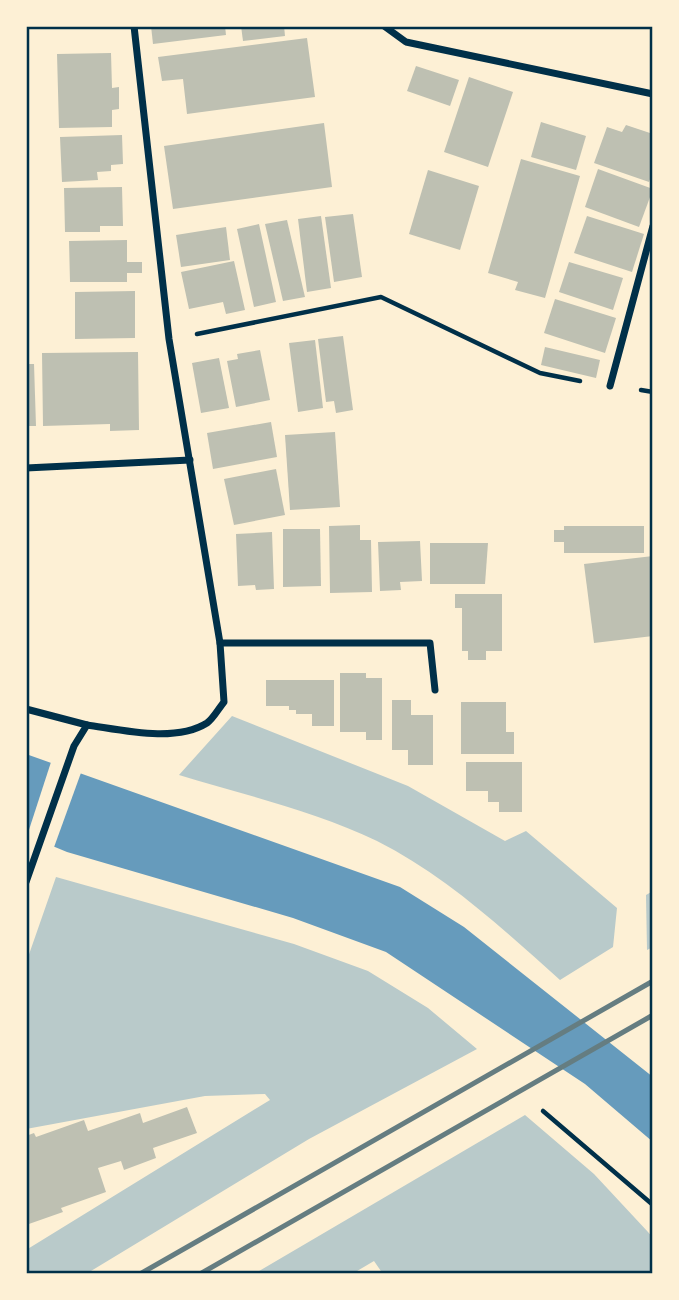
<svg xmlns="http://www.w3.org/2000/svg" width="679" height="1300" font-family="Inter,sans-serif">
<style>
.green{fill:#b9caca}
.water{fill:#669bbc}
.pier{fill:#fdf0d5}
.building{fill:#bec0b2}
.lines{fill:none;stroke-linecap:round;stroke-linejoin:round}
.path{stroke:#003049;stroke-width:4.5}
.minor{stroke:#003049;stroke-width:7}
.rail{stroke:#657d81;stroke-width:5}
.neatline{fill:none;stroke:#003049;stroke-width:2.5}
</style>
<rect width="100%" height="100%" fill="#fdf0d5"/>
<!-- green -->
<g class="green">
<path d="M232,716L408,786L505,841L526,831L617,908L613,947L560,980C503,929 445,875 377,841C315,811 245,795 179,775Z"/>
<path d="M56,877L294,944L368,971L428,1008L477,1049L309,1139L86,1274H26V1250L270,1100L265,1094L205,1096L26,1129V963Z"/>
<path d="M653,891V947L647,950L646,895Z"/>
<path d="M525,1115L594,1174L648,1232L653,1238V1274H383L374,1261L352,1274H254Z"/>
</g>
<!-- water -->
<path class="water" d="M26,754L400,887L464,927L653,1077V1142L585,1084L386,952L293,918L67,852L26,835Z"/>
<!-- pier -->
<path class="pier" d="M52,759L82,770L53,850L26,839Z"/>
<!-- building -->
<g class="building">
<path d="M151,26H225L226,35L153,44Z"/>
<path d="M241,26H284L285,36L243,41Z"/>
<path d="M307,38L315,97L187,114L183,79L162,81L158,57Z"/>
<path d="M111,53L112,88L119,87V109L112,110V127L59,128L57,54Z"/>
<path d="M416,66L459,80L450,106L407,91Z"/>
<path d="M469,77L513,92L488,167L444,152Z"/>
<path d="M541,122L586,136L576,170L531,157Z"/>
<path d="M324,123L332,187L173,209L164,146Z"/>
<path d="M626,125L653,134V171L649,182L594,163L607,127L622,132Z"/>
<path d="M122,135L123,164L111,165V171L97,172L98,180L62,182L60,137Z"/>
<path d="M521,159L580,176L545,298L515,290L518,282L488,273Z"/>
<path d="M598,169L653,189L639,227L585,207Z"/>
<path d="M428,170L479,186L460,250L409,234Z"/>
<path d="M122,187L123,226H100V232H65L64,188Z"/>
<path d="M353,214L362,277L334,282L325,217Z"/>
<path d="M321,216L331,288L307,292L298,219Z"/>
<path d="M587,216L644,234L632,272L574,253Z"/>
<path d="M287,220L305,297L283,301L265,224Z"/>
<path d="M259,224L276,302L254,307L237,229Z"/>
<path d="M226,227L230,260L181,267L176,235Z"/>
<path d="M127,240V262H142V273H127V282H70L69,241Z"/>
<path d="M234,261L245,310L226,314L223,302L189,309L181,272Z"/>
<path d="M569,262L623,278L613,310L559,292Z"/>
<path d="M135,291V338L75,339V292Z"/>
<path d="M555,299L616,318L605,353L544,333Z"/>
<path d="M343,336L353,410L336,413L334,401L326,402L318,339Z"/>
<path d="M315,340L323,408L298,412L289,343Z"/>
<path d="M545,347L600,360L596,378L541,365Z"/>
<path d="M260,350L270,400L236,407L227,361L238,359L237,354Z"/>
<path d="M138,352L139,430L110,431V424L43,426L42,353Z"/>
<path d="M219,358L229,408L201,413L192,363Z"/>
<path d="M26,364H34L36,426H26Z"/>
<path d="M271,422L277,457L213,469L207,433Z"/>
<path d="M335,432L340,507L290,510L285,435Z"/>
<path d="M276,469L285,515L234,525L224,479Z"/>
<path d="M360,525V540H371L372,592L330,593L329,526Z"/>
<path d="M564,526H644V553H564V542H554V530H564Z"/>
<path d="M283,529H320L321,586L283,587Z"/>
<path d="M272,532L274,589L256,590L255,585L238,586L236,534Z"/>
<path d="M420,541L422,581L400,582L401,590L380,591L378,542Z"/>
<path d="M430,543H488L485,584H430Z"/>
<path d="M653,556V636L594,643L584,564Z"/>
<path d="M455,594H502V651H486V660H468V651H462V608H455Z"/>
<path d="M340,673H366V678H382V740H366V732H340Z"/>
<path d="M266,680H334V726H312V714H296V710H289V706H266Z"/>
<path d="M392,700H411V715H433V765H408V750H392Z"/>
<path d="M461,702H506V732H514V754H461Z"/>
<path d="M466,762H522V812H499V802H488V791H466Z"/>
<path d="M187,1107L197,1133L153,1148L156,1158L124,1170L121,1161L98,1168L106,1192L61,1208L63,1212L26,1225V1136L34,1133L36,1137L84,1120L88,1131L140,1113L143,1123Z"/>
</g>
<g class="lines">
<!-- path -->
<g class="path">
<path d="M197,334L381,297L540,373L580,381"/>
<path d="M641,390L653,392"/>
<path d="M543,1111L653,1205"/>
</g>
<!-- minor -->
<g class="minor">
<path d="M384,26L406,42L653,94"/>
<path d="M610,386L653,226"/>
<path d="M26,468L190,460"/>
<path d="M220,643H430L435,690"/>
<path d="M26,709L87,725L74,746L26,882"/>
<path d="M87,725C122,730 175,743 207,723C213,719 219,708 224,702L220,643L169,339L134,26"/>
</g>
<!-- rail -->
<g class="rail">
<path d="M140,1274L653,981"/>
<path d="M200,1274L653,1015"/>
</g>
</g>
<!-- border -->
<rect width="679" height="1300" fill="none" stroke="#fdf0d5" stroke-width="56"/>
<rect x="28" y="28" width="623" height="1244" class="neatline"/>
</svg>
